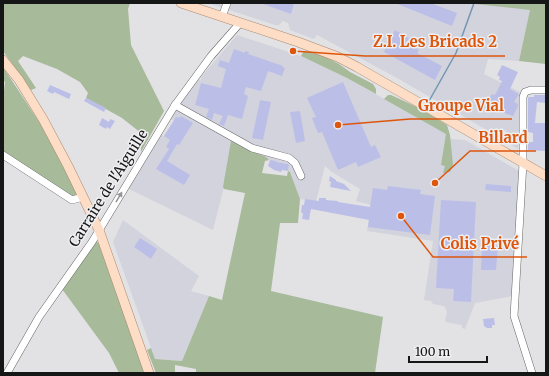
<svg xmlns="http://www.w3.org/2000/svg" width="549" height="376" font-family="Merriweather,serif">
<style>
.built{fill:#d2d3dc}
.green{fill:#a7ba99}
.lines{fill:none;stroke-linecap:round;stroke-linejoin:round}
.stream{stroke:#7397b2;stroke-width:1.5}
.building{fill:#bbbfe8}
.minor-casing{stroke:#676769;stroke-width:8}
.major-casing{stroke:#ab8970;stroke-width:10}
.minor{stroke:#fff;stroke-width:7}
.major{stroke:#fdddc6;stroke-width:9}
.oneway{fill:#969696}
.labels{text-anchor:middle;stroke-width:3;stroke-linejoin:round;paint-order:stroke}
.street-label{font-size:14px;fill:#151616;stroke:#efeff2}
.leader{fill:none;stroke:#dd560c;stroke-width:1.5}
.callout-dot{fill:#dd560c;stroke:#efeff2;stroke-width:1.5}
.callout-label{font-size:15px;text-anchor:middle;font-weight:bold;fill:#dd560c;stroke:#efeff2;stroke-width:3;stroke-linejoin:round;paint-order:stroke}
</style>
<rect width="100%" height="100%" fill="#e2e2e5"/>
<!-- built -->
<g class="built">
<path d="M208,3H546L530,11L519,61L488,59L484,74L522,93L518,149L507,142L506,130L500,131L497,136L397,78L317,35L314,39L290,30L288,23L283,21L279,25H275Z"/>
<path d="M237,35L301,56L347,78L447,134L450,135V139L465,140L519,171L512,296L475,303L465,329L462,328V325L445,322L447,311L444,306L433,304L431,301L424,300L433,241L367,231L371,205L356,201L360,189L332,172L325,166L316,201L300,199L290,172L288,171L289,164L276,162V161L269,160L266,157L224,187L213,230L127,188L160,134L164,136L174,121L170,118L175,110L198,79L201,80V77Z"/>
<path d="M123,220L199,276L191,291L209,296L182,361L155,359L113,242Z"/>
</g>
<!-- green -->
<g class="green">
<path d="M3,3H130L128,9L131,45L164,111L141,152V133L122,118L86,98L88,93L80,82L57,69L23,56L18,61L36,88L31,90L3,51Z"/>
<path d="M476,3H546V64L519,61L530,10L476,4Z"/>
<path d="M304,51L324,56L339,64L350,72L373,84L376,89V94L347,78L301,56Z"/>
<path d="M3,67L45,131L77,194L75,197L70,196L3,153V100L5,82L3,80Z"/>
<path d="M388,95H391L421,109L447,125L450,135L453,165L450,172L443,173L445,166L441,165L446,134L384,99Z"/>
<path d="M231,141L248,150L266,157L269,160L265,161L262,173L287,176L288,171L290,172L300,199L298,223H280L271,291L383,317L375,373H196V369L175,365V373H156L147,350L151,348L155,359L182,361L209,296L222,300L245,193L224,189L223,187Z"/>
<path d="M96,241L100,245L145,373H119L109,353L62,289Z"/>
</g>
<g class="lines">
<!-- stream -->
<path class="stream" d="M429,101L456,53L474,3"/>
</g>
<!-- building -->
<g class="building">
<path d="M260,3H294L291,14Z"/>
<path d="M395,3H430L457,13L452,26Z"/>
<path d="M395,30L409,38L406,43L419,50L417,53L442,66L435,80L384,52Z"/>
<path d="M234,49L245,53V51L249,52L248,54L283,66L282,67L285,68L282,76L268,71L261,91L246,87L244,94L248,96L242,119L228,115L224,126L219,124L223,116L214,113L212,120L206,117L209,109L195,105L201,83L221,88L226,69L218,66L220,60L229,63Z"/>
<path d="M502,65L518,72L510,89L519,94L514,102L518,104V106L513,116L508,114V115L487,102L492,94L495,95L502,81L499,80L500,77L497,75Z"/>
<path d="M343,82L371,147L375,145L381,157L358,167L356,162L338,170L322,132L318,133L312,118L316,117L307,98Z"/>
<path d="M50,85L71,94L69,99L54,92L53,94L47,91Z"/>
<path d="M534,95H546V103L537,102L535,123H546V151L528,150V142H533V133L528,132V98L529,97H534Z"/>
<path d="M86,98L106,108L104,112L84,101Z"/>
<path d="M260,100L271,102L263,140L252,138Z"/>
<path d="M300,111L305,141L296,143L290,112Z"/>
<path d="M181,116L193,123L179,145L177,144L167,161L190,175L184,185L156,169L169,149L166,147L170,140L164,136L176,117L179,118Z"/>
<path d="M102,118L109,122L110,119L115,121L110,129L107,127L106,129L99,125Z"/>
<path d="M270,160L276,161V162L288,164L289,165L288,171L282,170L281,172L274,170L268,166Z"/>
<path d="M330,176L336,180V181L344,184L351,191L330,187L331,182L329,181Z"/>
<path d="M486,184L511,186V192L485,190Z"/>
<path d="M388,186L421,190L420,194L435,196L430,235L368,227L369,220L311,209L309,220L302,219L303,213H301L302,205H304L305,199L319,201V198H326V200L338,201V202L370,207L373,188L387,190Z"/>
<path d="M441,200L476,202L471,302L453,301L454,289L436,288Z"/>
<path d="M140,238L157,249L151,259L134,247Z"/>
<path d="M482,245L498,246L496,270H481Z"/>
<path d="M494,318L495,325H492V328H487L484,326L483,319Z"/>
</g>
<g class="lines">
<!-- minor casing -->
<g class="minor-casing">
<g id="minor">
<path d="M222,17L227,3"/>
<path d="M175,105L252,148L289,158L295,163L301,176"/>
<path d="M3,155L72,200L83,197"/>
<path d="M7,373L39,317L92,242L175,105L211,56L240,23"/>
<path d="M532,373L514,316L523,163V97L525,92L531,90H546"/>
</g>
</g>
<!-- major casing -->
<g class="major-casing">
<g id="major">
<path d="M181,3L298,42L338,57L357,67L546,176"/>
<path d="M3,60L19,80L43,119L68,166L99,230L149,373"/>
</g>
</g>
<!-- minor -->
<use href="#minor" class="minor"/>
<!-- major -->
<use href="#major" class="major"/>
</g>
<!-- one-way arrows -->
<defs><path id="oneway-solid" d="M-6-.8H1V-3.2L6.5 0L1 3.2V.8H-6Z"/></defs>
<use class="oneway" href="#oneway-solid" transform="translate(119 197) rotate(-59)"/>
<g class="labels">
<!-- street labels -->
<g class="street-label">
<text transform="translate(108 188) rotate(-58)" y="5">Carraire de l'Aiguille</text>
</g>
</g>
<!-- callouts -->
<path class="leader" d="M293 51L365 56H505M338 125L410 119H512M435 183L470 151H536M401 216L433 257H527"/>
<g class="callout-dot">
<circle cx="293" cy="51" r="4"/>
<circle cx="338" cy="125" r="4"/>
<circle cx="435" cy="183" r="4"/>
<circle cx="401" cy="216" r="4"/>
</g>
<g class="callout-label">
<text x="435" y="47">Z.I. Les Bricads 2</text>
<text x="461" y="111">Groupe Vial</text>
<text x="503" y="143">Billard</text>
<text x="480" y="249">Colis Privé</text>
</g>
<!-- border -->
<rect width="549" height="376" fill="none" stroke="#151616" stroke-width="8"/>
<!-- scale -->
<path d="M409 356v6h78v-6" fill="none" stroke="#151616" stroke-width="2"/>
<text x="415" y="356" font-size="12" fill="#151616" stroke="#efeff2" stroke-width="3" paint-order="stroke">100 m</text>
</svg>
